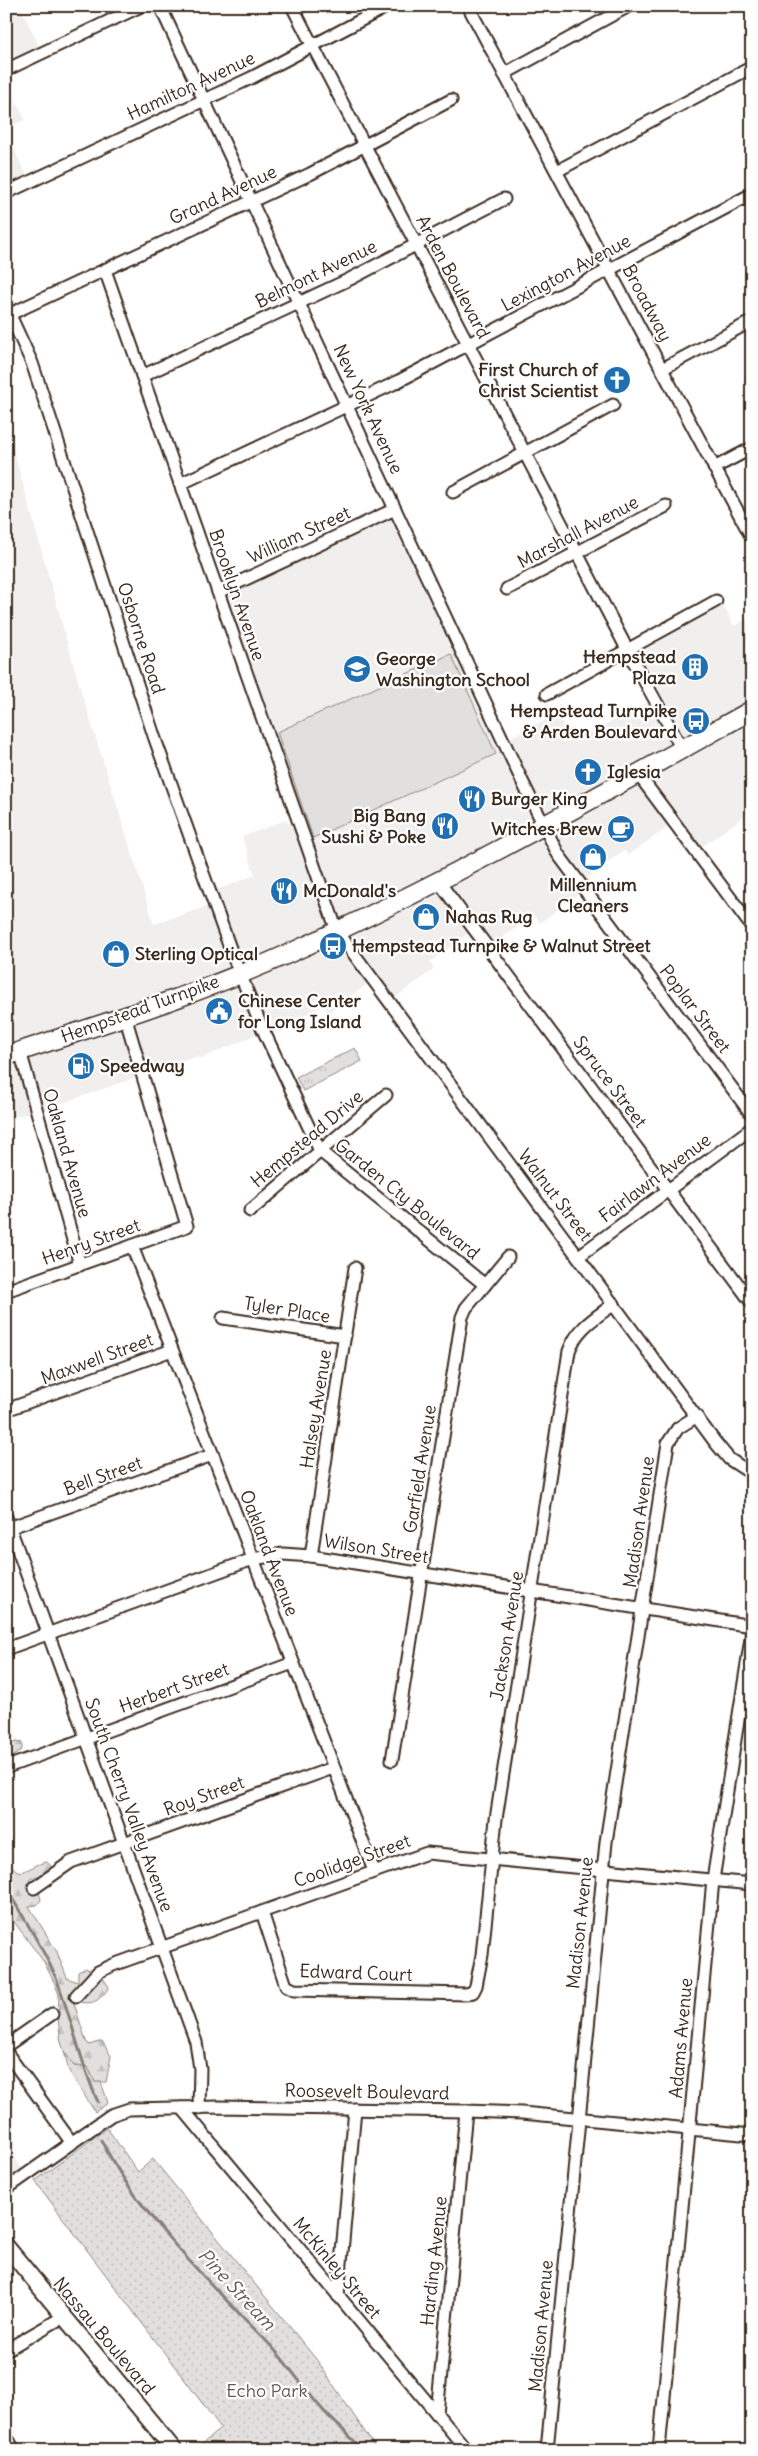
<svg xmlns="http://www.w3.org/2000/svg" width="758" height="2456" font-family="Delius,sans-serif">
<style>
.built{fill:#f1efee}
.grass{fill:url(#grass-tufts);stroke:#8e857e}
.forest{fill:url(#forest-firs);stroke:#8e857e}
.park{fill:url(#park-dots);stroke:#8e857e}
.pitch{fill:#e2e0de;stroke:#8e857e}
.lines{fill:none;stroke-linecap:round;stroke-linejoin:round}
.stream{stroke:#887e77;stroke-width:3}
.minor-casing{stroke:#3b2a1e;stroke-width:15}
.secondary-casing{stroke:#3b2a1e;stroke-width:19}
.primary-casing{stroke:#3b2a1e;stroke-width:21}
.minor{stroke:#fff;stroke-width:11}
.secondary{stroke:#fff;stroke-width:15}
.primary{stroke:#fff;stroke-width:18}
.labels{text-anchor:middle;stroke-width:4.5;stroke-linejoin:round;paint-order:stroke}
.street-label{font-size:18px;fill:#3b2a1e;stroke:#fff}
.poi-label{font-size:18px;font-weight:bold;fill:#3b2a1e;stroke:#fff;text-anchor:start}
.park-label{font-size:18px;fill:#65584e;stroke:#fff}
.water-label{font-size:19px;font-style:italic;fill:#685b52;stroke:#fff}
</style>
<defs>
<pattern id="grass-tufts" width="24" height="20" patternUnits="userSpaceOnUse" patternTransform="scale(1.25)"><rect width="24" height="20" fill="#e2e0de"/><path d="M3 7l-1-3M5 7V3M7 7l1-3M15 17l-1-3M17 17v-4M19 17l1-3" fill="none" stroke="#c3c0be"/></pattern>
<pattern id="forest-firs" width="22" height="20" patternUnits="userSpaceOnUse" patternTransform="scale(1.25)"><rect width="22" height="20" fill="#e2e0de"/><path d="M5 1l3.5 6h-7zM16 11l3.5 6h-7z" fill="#c3c0be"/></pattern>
<pattern id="park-dots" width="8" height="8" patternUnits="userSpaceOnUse" patternTransform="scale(1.25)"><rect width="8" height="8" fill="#e2e0de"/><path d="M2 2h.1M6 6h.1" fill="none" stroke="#c3c0be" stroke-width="1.8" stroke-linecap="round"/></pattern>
</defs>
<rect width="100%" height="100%" fill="#fff"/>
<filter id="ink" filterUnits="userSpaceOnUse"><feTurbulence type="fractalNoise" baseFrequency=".02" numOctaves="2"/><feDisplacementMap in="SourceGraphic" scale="10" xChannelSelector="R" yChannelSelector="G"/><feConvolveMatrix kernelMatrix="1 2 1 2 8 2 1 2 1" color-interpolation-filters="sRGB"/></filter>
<g filter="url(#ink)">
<!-- built -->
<g class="built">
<path d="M6,6H20L43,54L6,72Z"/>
<path d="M6,79L25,120L6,128Z"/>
<path d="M6,132L29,181L6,192Z"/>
<path d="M6,423L78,681L154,924L215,904L211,892L255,875L242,837L285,820L311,840L226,594L390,517L496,744L558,714L572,742L660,696L640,653L723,605L734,626L752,617V813L750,812L696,851L675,822L628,855L624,850L616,856L581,883L585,888L540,923L534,915L489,947L474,929L430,962L434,969L391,1001L373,980L328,1012L323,1006L266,1033L264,1031L200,1059L198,1056L48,1108L6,1119Z"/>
<path d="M6,2146L25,2172L6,2186Z"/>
</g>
<!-- grass -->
<g class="grass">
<path d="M355,1048L362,1061L303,1091L296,1077Z"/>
<path d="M64,2051L74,2066L88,2067L92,2076L101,2082L108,2103L95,2112L69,2071Z"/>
</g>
<!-- forest -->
<g class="forest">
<path d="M17,1742L22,1743V1749L6,1763V1745Z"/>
<path d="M6,1852C18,1887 26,1865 47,1862L52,1867V1870L41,1877L37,1876L30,1879L39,1892L41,1900L37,1905L29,1906L57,1952L67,1978L78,1982V1972L86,1968L103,1978L109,1987C99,2003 90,2006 73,2000L86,2041L89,2045L102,2041L111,2056L106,2082H95L88,2067L74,2066L64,2051L61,2042L58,2019L59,1995L55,1984L44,1962L6,1911Z"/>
</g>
<!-- park -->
<path class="park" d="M107,2128L138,2172L153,2159L316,2359L377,2450H195L221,2428L35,2181Z"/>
<!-- pitch -->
<path class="pitch" d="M451,654L496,754L313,838L277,732Z"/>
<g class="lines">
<!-- stream -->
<g class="stream">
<path d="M6,1888C23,1917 43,1947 56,1978C72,2019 80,2062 98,2102"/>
<path d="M101,2140C140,2217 212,2285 272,2347C290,2367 305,2390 322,2409C335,2424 350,2434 362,2450"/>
</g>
<!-- minor casing -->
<g class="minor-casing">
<g id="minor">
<path d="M160,6L523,783L558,854L752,1115"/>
<path d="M292,6L628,651L682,749"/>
<path d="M468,6L752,538"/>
<path d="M6,70L141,6"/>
<path d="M504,74L629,6"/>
<path d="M557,171L752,67"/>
<path d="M6,193L251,78L388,6"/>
<path d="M105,270L337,931L715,1442L729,1459L752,1474"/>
<path d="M10,315L32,363L42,393L155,739L231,951L259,1021L320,1151L485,1285"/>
<path d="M6,316L310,174L451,100"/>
<path d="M662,369L752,321"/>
<path d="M142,376L350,279L504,199"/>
<path d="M714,468L752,448"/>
<path d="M180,484L393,384L752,194"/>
<path d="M453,492L613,405"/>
<path d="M507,589L666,506"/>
<path d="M218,592L395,509"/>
<path d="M547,694L716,601"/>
<path d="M638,774L752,927"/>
<path d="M439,882L752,1303"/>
<path d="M20,1051L80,1265"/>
<path d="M250,1211L386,1095"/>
<path d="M132,1246L374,1871"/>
<path d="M579,1256L752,1128"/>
<path d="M6,1291L187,1226L125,1016"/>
<path d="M223,1318L345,1336"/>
<path d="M6,1410L172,1350"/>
<path d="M6,1517L196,2042L200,2069L199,2108"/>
<path d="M6,1529L212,1455"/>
<path d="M311,1556L355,1268"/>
<path d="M6,1649L253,1559L283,1554L311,1556L752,1626"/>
<path d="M392,1760L462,1317L466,1308L508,1257"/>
<path d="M10,1766L293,1663"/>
<path d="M34,1888L71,1862L333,1768"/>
<path d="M262,1912L286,1986L294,1990L466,1994L473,1992L476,1986L482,1955L496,1819L569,1351C577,1328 595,1318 614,1304"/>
<path d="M76,1996L98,1972L113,1965L427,1853L752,1884"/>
<path d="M6,2046L52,2014"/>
<path d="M6,2052L72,2143"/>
<path d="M182,2108L467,2450"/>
<path d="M6,2189L111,2115L129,2109L219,2107L466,2111L522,2113L752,2135"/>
<path d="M338,2296L355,2109"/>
<path d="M6,2350L63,2317"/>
<path d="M437,2414L466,2111"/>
<path d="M6,2436L14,2450"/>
<path d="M547,2450L606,1842L668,1443L678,1428L697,1416"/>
<path d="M659,2450L713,1880L752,1632"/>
</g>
</g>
<!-- secondary casing -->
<g class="secondary-casing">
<path id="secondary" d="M6,2246L174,2450"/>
</g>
<!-- primary casing -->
<g class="primary-casing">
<path id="primary" d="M6,1056C101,1024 199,994 290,953C449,881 600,795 752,710"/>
</g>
<!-- minor -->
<use href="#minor" class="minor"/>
<!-- secondary -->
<use href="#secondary" class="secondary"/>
<!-- primary -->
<use href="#primary" class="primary"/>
</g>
</g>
<!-- icons -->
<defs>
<g id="church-disc" transform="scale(1.4375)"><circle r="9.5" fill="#1f6fb2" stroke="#fff"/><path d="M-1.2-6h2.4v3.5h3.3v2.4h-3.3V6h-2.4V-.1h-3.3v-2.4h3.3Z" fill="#fff"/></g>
<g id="building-disc" transform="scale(1.4375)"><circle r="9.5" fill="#1f6fb2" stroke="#fff"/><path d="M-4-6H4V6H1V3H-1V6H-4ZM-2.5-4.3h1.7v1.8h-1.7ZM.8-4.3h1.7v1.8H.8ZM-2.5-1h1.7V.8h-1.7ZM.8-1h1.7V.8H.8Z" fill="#fff"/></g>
<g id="school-disc" transform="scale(1.4375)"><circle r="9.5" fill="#1f6fb2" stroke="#fff"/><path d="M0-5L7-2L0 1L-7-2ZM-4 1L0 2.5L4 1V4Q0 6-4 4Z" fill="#fff"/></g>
<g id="bus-disc" transform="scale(1.4375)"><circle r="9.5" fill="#1f6fb2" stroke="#fff"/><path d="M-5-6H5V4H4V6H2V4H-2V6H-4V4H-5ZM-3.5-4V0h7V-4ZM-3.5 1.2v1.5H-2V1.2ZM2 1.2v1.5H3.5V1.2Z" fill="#fff"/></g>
<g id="restaurant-disc" transform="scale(1.4375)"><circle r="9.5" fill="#1f6fb2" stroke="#fff"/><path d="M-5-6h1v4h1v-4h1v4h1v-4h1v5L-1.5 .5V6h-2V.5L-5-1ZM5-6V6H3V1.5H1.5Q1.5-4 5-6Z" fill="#fff"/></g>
<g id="cafe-disc" transform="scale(1.4375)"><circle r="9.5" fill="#1f6fb2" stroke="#fff"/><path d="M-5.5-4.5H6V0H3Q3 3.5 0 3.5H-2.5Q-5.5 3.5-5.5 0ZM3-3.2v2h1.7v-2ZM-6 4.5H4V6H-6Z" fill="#fff"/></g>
<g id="shop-disc" transform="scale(1.4375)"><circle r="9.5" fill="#1f6fb2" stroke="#fff"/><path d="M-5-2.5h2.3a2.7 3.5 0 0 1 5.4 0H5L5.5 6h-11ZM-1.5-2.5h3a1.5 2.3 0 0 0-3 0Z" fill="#fff"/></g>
<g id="civic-disc" transform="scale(1.4375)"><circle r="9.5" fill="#1f6fb2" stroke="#fff"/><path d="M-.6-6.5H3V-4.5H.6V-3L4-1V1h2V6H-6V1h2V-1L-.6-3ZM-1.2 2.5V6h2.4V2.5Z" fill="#fff"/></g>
<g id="fuel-disc" transform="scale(1.4375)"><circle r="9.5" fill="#1f6fb2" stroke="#fff"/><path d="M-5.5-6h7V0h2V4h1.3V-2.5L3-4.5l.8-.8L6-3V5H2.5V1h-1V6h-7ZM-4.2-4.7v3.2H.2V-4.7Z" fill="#fff"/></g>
</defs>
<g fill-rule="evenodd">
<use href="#church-disc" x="617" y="380"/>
<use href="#building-disc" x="695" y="667"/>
<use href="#school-disc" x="357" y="669"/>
<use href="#bus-disc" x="696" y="721"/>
<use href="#church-disc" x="588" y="772"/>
<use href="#restaurant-disc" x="472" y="799"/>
<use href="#restaurant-disc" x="445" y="826"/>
<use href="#cafe-disc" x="621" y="829"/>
<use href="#shop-disc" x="593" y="857"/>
<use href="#restaurant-disc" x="284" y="891"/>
<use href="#shop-disc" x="426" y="917"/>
<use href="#bus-disc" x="333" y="946"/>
<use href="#shop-disc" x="116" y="954"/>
<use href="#civic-disc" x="219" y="1011"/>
<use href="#fuel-disc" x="81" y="1066"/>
</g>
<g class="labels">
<!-- street labels -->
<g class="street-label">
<text transform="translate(191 86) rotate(-25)" y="6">Hamilton Avenue</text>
<text transform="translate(223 195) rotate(-25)" y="6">Grand Avenue</text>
<text transform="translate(566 273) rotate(-28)" y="6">Lexington Avenue</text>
<text transform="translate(316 274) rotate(-26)" y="6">Belmont Avenue</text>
<text transform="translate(453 277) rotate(62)" y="6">Arden Boulevard</text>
<text transform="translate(647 303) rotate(62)" y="6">Broadway</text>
<text transform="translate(368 409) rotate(65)" y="6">New York Avenue</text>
<text transform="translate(578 532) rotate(-28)" y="6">Marshall Avenue</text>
<text transform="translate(299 535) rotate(-25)" y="6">William Street</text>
<text transform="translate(237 595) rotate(71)" y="6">Brooklyn Avenue</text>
<text transform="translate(141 638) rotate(72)" y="6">Osborne Road</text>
<text transform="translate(140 1009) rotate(-20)" y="6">Hempstead Turnpike</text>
<text transform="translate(695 1009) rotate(53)" y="6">Poplar Street</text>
<text transform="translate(610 1082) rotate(53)" y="6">Spruce Street</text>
<text transform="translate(307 1139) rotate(-40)" y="6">Hempstead Drive</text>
<text transform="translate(67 1153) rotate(74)" y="6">Oakland Avenue</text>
<text transform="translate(655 1178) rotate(-37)" y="6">Fairlawn Avenue</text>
<text transform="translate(555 1195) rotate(53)" y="6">Walnut Street</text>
<text transform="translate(407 1199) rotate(39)" y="6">Garden Cty Boulevard</text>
<text transform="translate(91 1242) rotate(-20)" y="6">Henry Street</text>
<text transform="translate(287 1310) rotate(9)" y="6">Tyler Place</text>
<text transform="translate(97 1359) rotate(-20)" y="6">Maxwell Street</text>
<text transform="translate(316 1409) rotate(-81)" y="6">Halsey Avenue</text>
<text transform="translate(420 1469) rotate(-81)" y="6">Garfield Avenue</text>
<text transform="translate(103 1476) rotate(-20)" y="6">Bell Street</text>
<text transform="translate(639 1522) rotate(-82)" y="6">Madison Avenue</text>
<text transform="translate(376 1549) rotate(9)" y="6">Wilson Street</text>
<text transform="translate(269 1553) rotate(69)" y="6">Oakland Avenue</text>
<text transform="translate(507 1636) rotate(-81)" y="6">Jackson Avenue</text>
<text transform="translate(174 1688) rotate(-20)" y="6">Herbert Street</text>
<text transform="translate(204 1796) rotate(-20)" y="6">Roy Street</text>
<text transform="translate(129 1805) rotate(70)" y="6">South Cherry Valley Avenue</text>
<text transform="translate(352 1861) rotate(-20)" y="6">Coolidge Street</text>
<text transform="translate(580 1923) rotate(-84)" y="6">Madison Avenue</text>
<text transform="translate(356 1973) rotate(2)" y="6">Edward Court</text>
<text transform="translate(681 2038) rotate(-85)" y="6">Adams Avenue</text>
<text transform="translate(367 2092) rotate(1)" y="6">Roosevelt Boulevard</text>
<text transform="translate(434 2261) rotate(-84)" y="6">Harding Avenue</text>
<text transform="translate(337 2268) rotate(50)" y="6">McKinley Street</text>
<text transform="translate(541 2326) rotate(-85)" y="6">Madison Avenue</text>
<text transform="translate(104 2336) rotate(50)" y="6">Nassau Boulevard</text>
</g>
<!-- poi labels -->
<g class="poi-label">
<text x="598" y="376" text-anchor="end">First Church of<tspan x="598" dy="21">Christ Scientist</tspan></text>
<text x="676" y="663" text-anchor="end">Hempstead<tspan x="676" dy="21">Plaza</tspan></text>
<text x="376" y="665">George<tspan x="376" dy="21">Washington School</tspan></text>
<text x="677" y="717" text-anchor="end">Hempstead Turnpike<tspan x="677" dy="21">&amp; Arden Boulevard</tspan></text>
<text x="607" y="778">Iglesia</text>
<text x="491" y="805">Burger King</text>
<text x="426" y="822" text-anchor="end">Big Bang<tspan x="426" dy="21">Sushi &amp; Poke</tspan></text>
<text x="602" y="835" text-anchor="end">Witches Brew</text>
<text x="593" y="891" text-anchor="middle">Millennium<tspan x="593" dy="21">Cleaners</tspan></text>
<text x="303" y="897">McDonald's</text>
<text x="445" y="923">Nahas Rug</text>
<text x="352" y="952">Hempstead Turnpike &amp; Walnut Street</text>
<text x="135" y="960">Sterling Optical</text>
<text x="238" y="1007">Chinese Center<tspan x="238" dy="21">for Long Island</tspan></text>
<text x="100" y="1072">Speedway</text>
</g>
<!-- park labels -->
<g class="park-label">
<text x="267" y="2397">Echo Park</text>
</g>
<!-- water labels -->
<g class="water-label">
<text transform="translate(237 2289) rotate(47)" y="7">Pine Stream</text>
</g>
</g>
<!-- margin -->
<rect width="758" height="2456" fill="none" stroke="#fff" stroke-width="25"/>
<rect x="12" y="12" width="733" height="2431" fill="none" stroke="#3b2a1e" stroke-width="2" filter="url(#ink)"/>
</svg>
